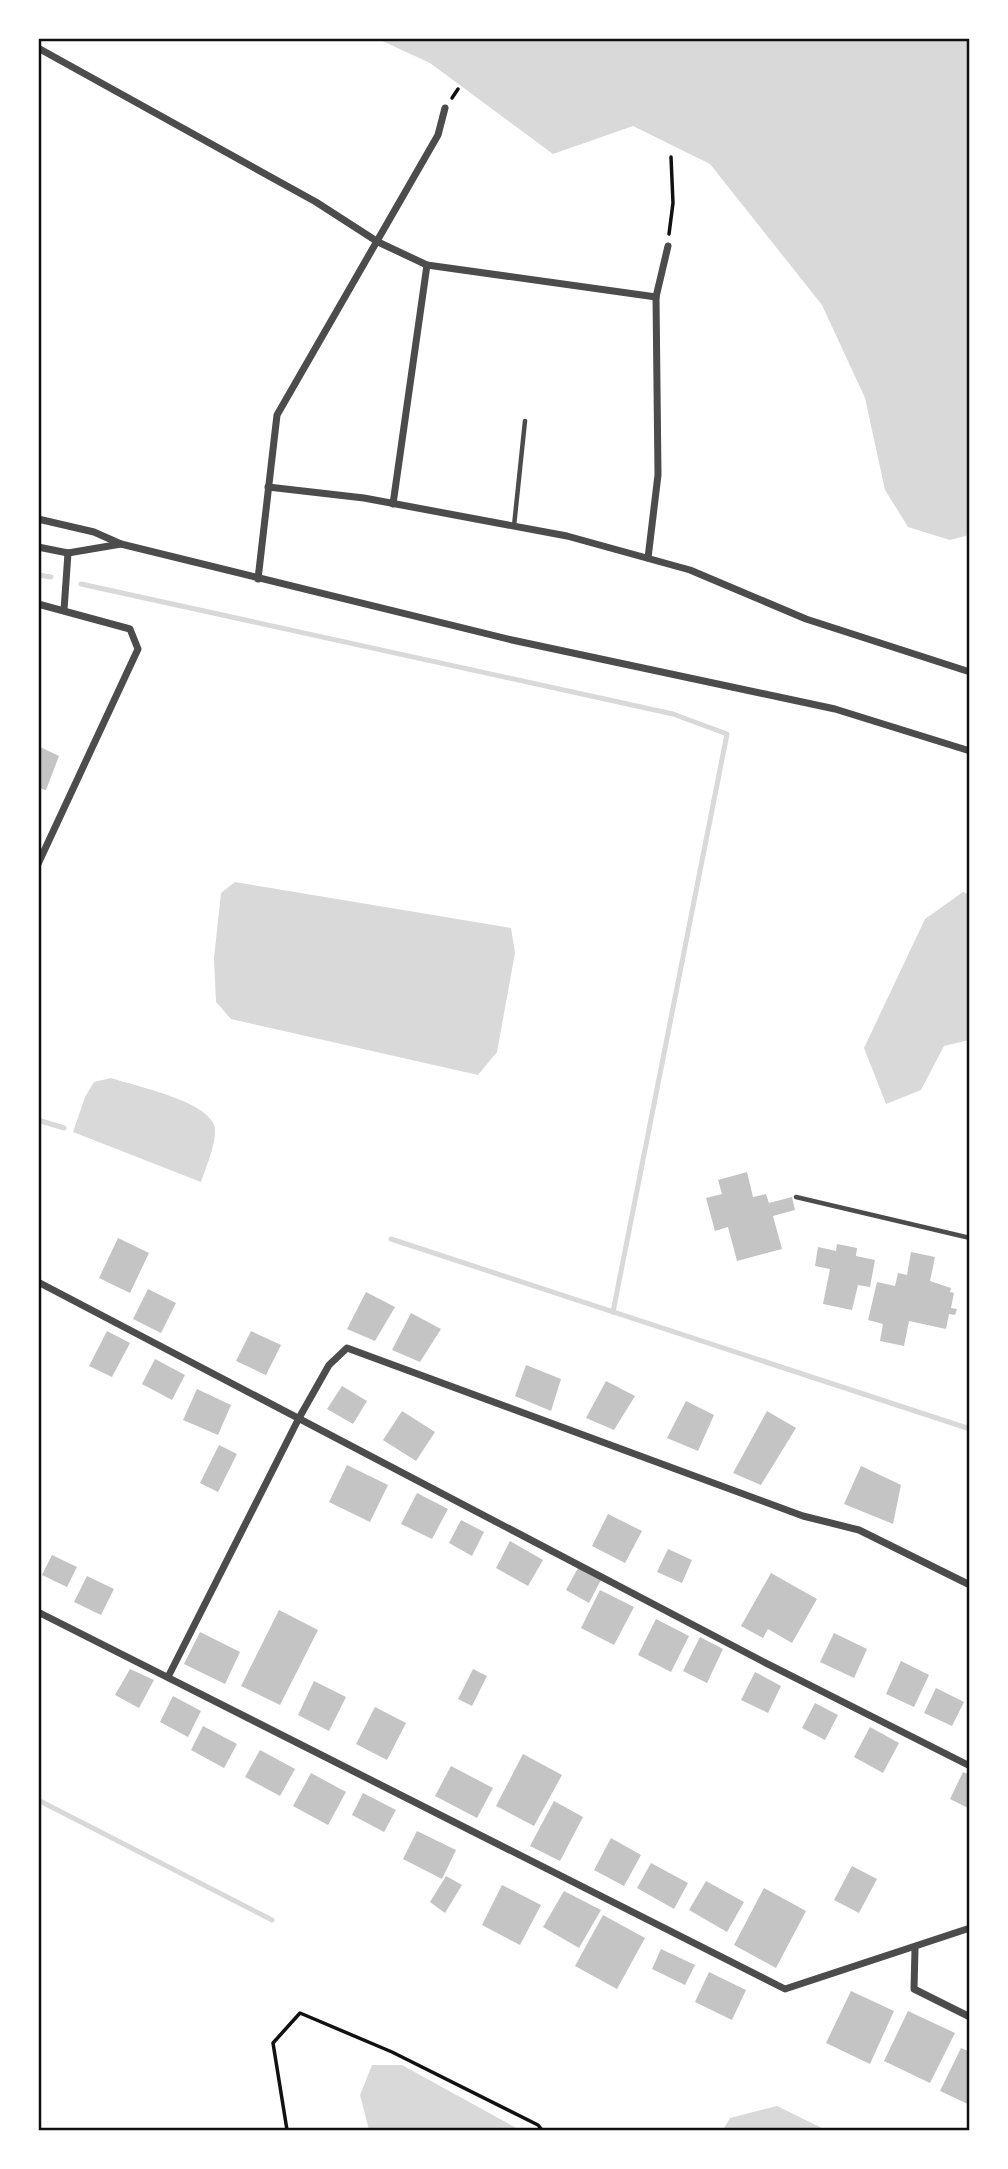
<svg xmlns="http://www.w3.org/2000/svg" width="1008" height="2169" font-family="Raleway,sans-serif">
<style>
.water{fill:#d9d9d9}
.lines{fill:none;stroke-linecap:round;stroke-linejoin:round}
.stream{stroke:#d9d9d9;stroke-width:5}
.building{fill:#c4c4c4}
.path{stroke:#111;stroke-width:3.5}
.service{stroke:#4c4c4c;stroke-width:4.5}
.minor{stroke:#4c4c4c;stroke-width:7}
.neatline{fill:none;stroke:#111;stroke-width:2.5}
</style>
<rect width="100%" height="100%" fill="#fff"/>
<!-- water -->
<g class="water">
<path d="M378,39H969V535L950,540L908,527L885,490L865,398L822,305L710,164L633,126L553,154L430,63Z"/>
<path d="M235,882L511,928L515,953L497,1052L478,1075L231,1019L216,1002L214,958L221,893Z"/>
<path d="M963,892L970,895L969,1040L944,1046L921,1090L886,1104L864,1048L925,919Z"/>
<path d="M111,1078C135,1086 213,1102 215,1129C216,1145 206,1166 201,1182L73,1132L85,1097L94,1082Z"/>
<path d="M372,2065H402L520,2130H369L360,2095Z"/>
<path d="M777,2106L826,2130H723L730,2118Z"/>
</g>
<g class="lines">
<!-- stream -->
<g class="stream">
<path d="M38,575L51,577"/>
<path d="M81,584L673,714L727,734L613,1312"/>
<path d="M38,1120L64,1128"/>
<path d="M391,1239L970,1429"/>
<path d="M38,1800L272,1920"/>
</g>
</g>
<!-- building -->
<g class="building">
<path d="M38,746L59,756L46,790L38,788Z"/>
<path d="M747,1172L753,1197L766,1194L769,1203L792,1197L795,1210L773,1216L782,1249L737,1261L728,1227L715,1231L706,1198L722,1194L718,1180Z"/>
<path d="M118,1238L149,1253L130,1293L99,1278Z"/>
<path d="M837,1244L857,1248L856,1256L875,1260L870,1287L858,1285L852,1310L823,1304L830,1269L815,1266L818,1247L836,1251Z"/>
<path d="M911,1252L935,1257L930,1281L951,1288L950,1292L954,1293L951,1308L957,1309L955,1315L949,1314L946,1329L909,1321L904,1346L880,1341L883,1324L868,1320L877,1282L895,1286L898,1273L907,1275Z"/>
<path d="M148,1289L176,1303L161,1333L133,1319Z"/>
<path d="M366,1292L395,1307L375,1341L347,1329Z"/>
<path d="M411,1313L441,1329L420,1362L392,1350Z"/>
<path d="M107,1331L130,1343L112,1377L89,1366Z"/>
<path d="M251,1331L281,1345L266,1375L236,1361Z"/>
<path d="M155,1359L185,1375L172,1400L142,1384Z"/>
<path d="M526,1365L561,1379L551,1411L515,1396Z"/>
<path d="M606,1381L635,1396L614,1430L586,1418Z"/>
<path d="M342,1386L367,1401L353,1424L327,1409Z"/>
<path d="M197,1389L231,1405L218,1435L183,1420Z"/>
<path d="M686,1401L714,1415L698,1451L667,1438Z"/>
<path d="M402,1411L435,1432L416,1461L383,1440Z"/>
<path d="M767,1411L796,1428L761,1485L733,1473Z"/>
<path d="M219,1445L237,1454L218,1492L200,1483Z"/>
<path d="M347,1465L388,1485L370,1522L329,1502Z"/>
<path d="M861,1466L901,1485L893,1524L844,1504Z"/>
<path d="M417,1493L448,1509L432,1539L401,1524Z"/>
<path d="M608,1514L642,1531L625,1563L592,1546Z"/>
<path d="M461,1520L484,1532L472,1556L449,1543Z"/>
<path d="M510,1541L543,1560L528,1586L496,1568Z"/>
<path d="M668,1549L692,1560L682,1583L657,1572Z"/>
<path d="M52,1555L77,1567L67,1587L42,1575Z"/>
<path d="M578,1568L601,1580L589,1603L566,1590Z"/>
<path d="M771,1573L817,1599L792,1643L768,1629L763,1638L741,1626Z"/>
<path d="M87,1576L114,1589L101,1615L74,1602Z"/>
<path d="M600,1590L634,1607L614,1645L581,1628Z"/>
<path d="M279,1610L318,1630L280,1705L241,1686Z"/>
<path d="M656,1619L689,1636L671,1672L638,1655Z"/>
<path d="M200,1632L240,1652L225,1684L184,1664Z"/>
<path d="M834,1633L867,1649L854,1678L820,1662Z"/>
<path d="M700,1637L723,1649L707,1683L683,1671Z"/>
<path d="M901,1661L929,1675L914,1707L886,1694Z"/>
<path d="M130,1669L154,1680L139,1708L115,1695Z"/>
<path d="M473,1669L487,1676L472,1706L458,1699Z"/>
<path d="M755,1672L781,1686L768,1713L741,1700Z"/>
<path d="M314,1681L346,1697L329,1731L298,1715Z"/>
<path d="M936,1688L964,1702L952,1726L924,1713Z"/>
<path d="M173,1696L201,1711L188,1737L160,1722Z"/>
<path d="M815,1703L838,1715L825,1740L802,1728Z"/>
<path d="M375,1707L406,1723L387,1760L356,1744Z"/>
<path d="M203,1726L237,1744L224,1768L191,1750Z"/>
<path d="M870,1727L899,1743L883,1773L854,1757Z"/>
<path d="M260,1750L295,1769L280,1796L245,1777Z"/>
<path d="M523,1754L562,1775L534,1826L496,1806Z"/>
<path d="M451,1766L493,1788L477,1818L435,1796Z"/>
<path d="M963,1772L970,1775V1809L950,1799Z"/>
<path d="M311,1773L346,1792L328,1825L293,1806Z"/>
<path d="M363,1793L396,1810L384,1832L352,1815Z"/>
<path d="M554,1801L583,1817L560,1861L530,1846Z"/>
<path d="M417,1831L456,1850L442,1879L403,1859Z"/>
<path d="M611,1838L641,1855L624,1886L594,1870Z"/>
<path d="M651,1863L688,1883L674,1909L637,1888Z"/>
<path d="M852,1866L877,1879L859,1913L834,1900Z"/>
<path d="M446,1876L462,1885L445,1913L430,1902Z"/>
<path d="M706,1881L744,1902L727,1932L689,1910Z"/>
<path d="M502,1885L541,1905L520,1945L482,1925Z"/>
<path d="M764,1888L806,1911L776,1968L734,1945Z"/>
<path d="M564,1891L601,1910L579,1948L543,1927Z"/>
<path d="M603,1915L645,1938L617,1989L575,1966Z"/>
<path d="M661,1949L695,1965L685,1985L652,1969Z"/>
<path d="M709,1972L746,1990L732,2020L695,2002Z"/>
<path d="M851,1991L894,2011L870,2064L826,2043Z"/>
<path d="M908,2011L955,2033L930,2083L884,2061Z"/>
<path d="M961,2048L970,2052V2105L940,2091Z"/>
</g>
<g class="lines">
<!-- path -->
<g class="path">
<path d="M452,98L458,89"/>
<path d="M669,234L673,203L671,157"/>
<path d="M287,2130L273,2043L300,2013L392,2052L538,2125L542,2130"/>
</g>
<!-- service -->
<g class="service">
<path d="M514,526L525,421"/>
<path d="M796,1197L970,1238"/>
</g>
<!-- minor -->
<g class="minor">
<path d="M38,48L316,202L378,242L427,265L656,297"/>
<path d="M268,487L364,498L567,536L690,570L806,619L970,672"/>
<path d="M393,504L427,265"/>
<path d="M38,519L94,532L121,544"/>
<path d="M38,547L68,553L121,544L512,640L835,709L970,751"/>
<path d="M648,558L658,475L656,297L668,246"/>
<path d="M258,579L277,415L438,135L445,108"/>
<path d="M38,604L130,629L138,649L38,864"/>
<path d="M64,610L68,553"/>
<path d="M38,1282L762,1661L970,1766"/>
<path d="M38,1612L785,1989L970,1928"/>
<path d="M168,1677L299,1418L329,1365L347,1348L803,1516L859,1530L970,1585"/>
<path d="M915,1949L914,1989L970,2017"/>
</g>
</g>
<!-- border -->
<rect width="1008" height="2169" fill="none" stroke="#ffffff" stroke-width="80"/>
<rect x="40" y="40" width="928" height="2089" class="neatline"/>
</svg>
